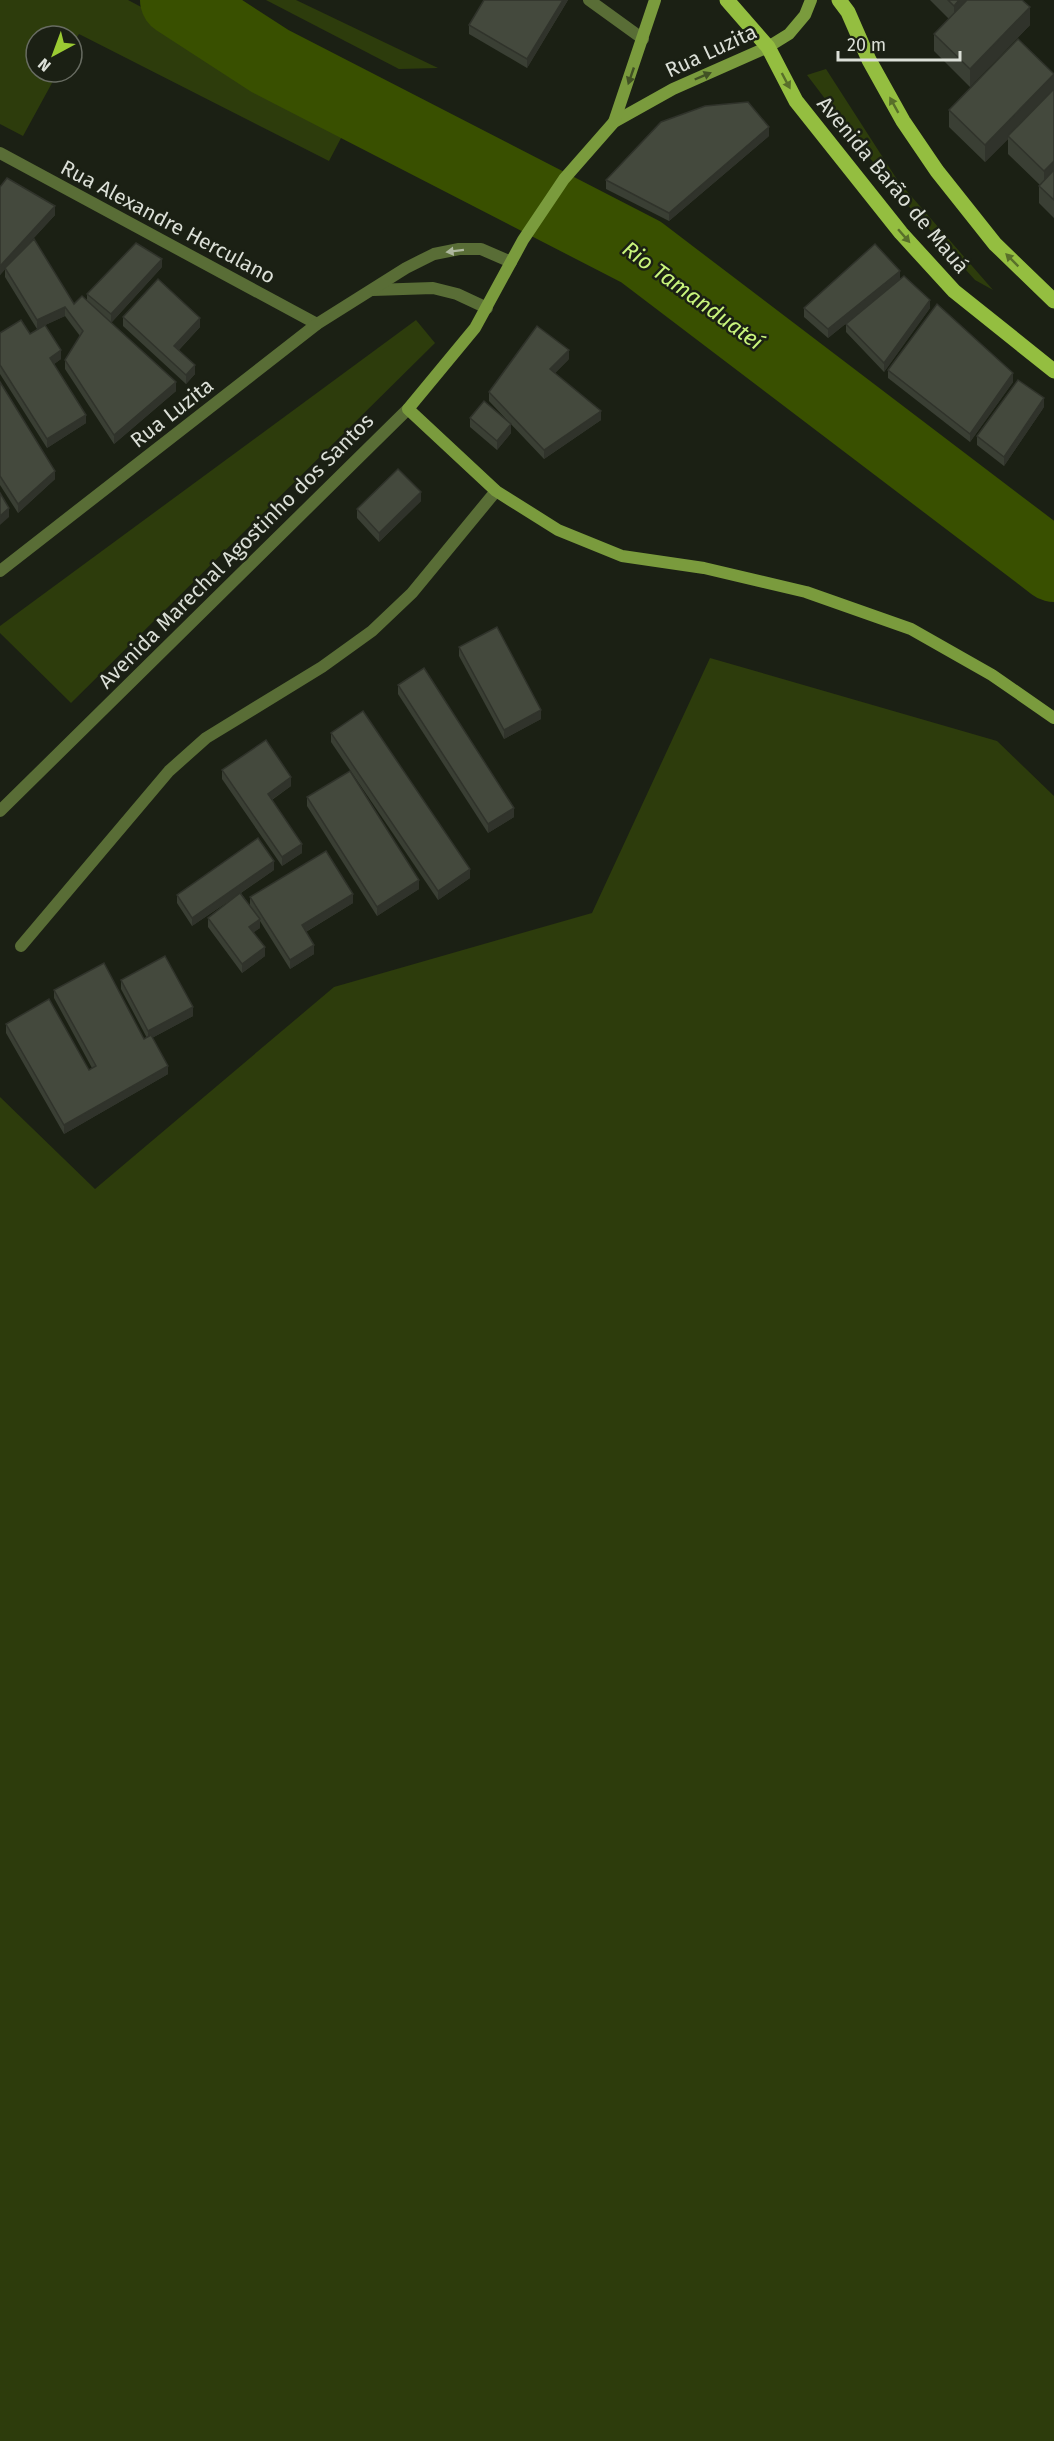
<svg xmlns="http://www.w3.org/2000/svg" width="1054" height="2441" font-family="'Fira Sans',sans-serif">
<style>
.green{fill:#2d3c0c}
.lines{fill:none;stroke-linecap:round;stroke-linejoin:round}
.river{stroke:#395000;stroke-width:72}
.lane{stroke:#596d36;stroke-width:12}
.street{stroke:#596d36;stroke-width:12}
.secondary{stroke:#7a9b3d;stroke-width:12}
.primary{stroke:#94be40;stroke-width:15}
.wall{fill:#3a3f34}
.shaded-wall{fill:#30332b}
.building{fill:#44493d;stroke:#30332b;stroke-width:1.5}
.oneway{fill:#415124}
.oneway2{fill:#586f2a}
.oneway3{fill:#aeb79f}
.labels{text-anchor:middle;stroke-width:5;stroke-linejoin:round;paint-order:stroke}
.street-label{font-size:21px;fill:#dbdfd7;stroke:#1b2014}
.water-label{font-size:22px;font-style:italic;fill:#c9f57c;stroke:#1b2014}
</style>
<rect width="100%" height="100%" fill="#1b2014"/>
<!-- green -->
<g class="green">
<path d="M0,0H128L351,119L329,161L79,34L72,45V36H36V72H58L23,136L0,124Z"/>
<path d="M266,0H296L438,68L399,69Z"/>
<path d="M826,69L898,181L993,290L975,280L895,191L807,75Z"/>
<path d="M416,320L435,343L71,703L0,633V626Z"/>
<path d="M710,658L997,741L1054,796V2441H0V1097L95,1189L334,987L592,913Z"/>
</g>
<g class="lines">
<!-- river -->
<path class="river" d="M176,0L270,61L641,252L1054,566"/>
<!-- lane -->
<path class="lane" d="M589,0L643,39"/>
<!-- street -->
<g class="street">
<path d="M0,153L317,324"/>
<path d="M373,290L433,288L457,294L487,308"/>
<path d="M0,571L317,324L406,268L434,254L459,249H481L511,262"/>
<path d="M0,811L408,409"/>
<path d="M21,946L169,771L206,738L322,667L372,631L412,593L496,491"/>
</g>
<!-- secondary -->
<g class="secondary">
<path d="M811,0L805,15L789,34L768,47L673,89L614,122L564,179L523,240L475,328L408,409L496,491L558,530L622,556L704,568L806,592L911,629L992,675L1054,718"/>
<path d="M614,122L655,0"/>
</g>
<!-- primary -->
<g class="primary">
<path d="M727,0L768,47L796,101L901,233L954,291L1054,371"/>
<path d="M839,0L848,12L869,60L903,121L937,171L995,244L1054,301"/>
</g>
</g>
<!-- wall -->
<g class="wall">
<path d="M484,0H568L527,68L469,34V25Z"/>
<path d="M930,0H1022L1030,25L970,87L934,51V34L949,19Z"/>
<path d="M1054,74V218L1039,203V186L1040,185L1008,154V139L985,162L949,127V110Z"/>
<path d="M769,136L669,221L606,189V180Z"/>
<path d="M0,187L55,215L29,243L74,304L87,301V294L162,267L111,323L176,391L114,444L65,369V360L80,336L65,316L45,325L61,359L54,364L86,423L47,448L0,374V333L30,334L42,326L37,329L5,277V269L0,275Z"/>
<path d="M900,280L930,308L884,372L846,332V324L880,296L828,338L804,317V308Z"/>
<path d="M123,317L200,327L179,350L195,374L186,384L123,326Z"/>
<path d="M569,359L555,373L601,420L544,459L489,401V392Z"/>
<path d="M888,370L1013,382L970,442L888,378Z"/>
<path d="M0,382L55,479L18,513L0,485Z"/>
<path d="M1044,407L1004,466L977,445V436Z"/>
<path d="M470,418L511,433L497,450L470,427Z"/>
<path d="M421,501L379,542L357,518V509Z"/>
<path d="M459,647L541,719L504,739L459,656Z"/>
<path d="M398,685L514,817L488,833L398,694Z"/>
<path d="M331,733L470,878L438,900L331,742Z"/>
<path d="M222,770L291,786L272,800L302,853L282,866L222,779Z"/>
<path d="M307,797L419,889L377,916L307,806Z"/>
<path d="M274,870L241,893L250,906V897L353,903L306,932L314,954L290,969L260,921V928L253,932L265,956L242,973L208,927V918L235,897L192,926L177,903V895Z"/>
<path d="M121,980L193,1016L152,1038L168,1074L64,1134L6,1033V1024L89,1070L92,1068L54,998V990L144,1039L147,1038L121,989Z"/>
</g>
<!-- shaded-wall -->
<g class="shaded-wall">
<path d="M563,0H568L527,68V59Z"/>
<path d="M959,0H976L954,23V6Z"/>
<path d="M1030,7V25L970,87V69Z"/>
<path d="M1054,74V91L1008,136V139L985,162V145Z"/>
<path d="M769,127V136L669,221V213Z"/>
<path d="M1054,161V178L1044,188V171Z"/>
<path d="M55,206V215L0,275V266Z"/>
<path d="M162,259V267L111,323V314Z"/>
<path d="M900,271V280L828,338V329Z"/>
<path d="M930,300V308L884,372V363Z"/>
<path d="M65,307V316L37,329V320Z"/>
<path d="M200,318V327L174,355V346Z"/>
<path d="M61,350V359L50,367V358Z"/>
<path d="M569,350V359L550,378V369Z"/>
<path d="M195,365V374L186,384V375Z"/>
<path d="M1013,373V382L970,442V434Z"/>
<path d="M176,382V391L114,444V435Z"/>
<path d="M1044,398V407L1004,466V457Z"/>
<path d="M601,411V420L544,459V450Z"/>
<path d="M86,415V423L47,448V439Z"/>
<path d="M511,424V433L497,450V441Z"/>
<path d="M55,471V479L18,513V504Z"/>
<path d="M421,492V501L379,542V533Z"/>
<path d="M9,508V517L0,525V516Z"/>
<path d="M541,710V719L504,739V730Z"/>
<path d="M291,777V786L268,802V794Z"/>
<path d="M514,808V817L488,833V824Z"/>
<path d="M302,844V853L282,866V857Z"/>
<path d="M274,861V870L192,926V918Z"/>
<path d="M470,869V878L438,900V891Z"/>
<path d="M419,880V889L377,916V907Z"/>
<path d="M353,894V903L302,934V925Z"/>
<path d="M260,919V928L249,936V927Z"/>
<path d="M314,945V954L290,969V960Z"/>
<path d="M265,947V956L242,973V964Z"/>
<path d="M193,1007V1016L148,1040V1031Z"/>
<path d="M168,1066V1074L64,1134V1125Z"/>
</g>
<!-- building -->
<g class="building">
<path d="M484,0H563L527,59L469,25Z"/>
<path d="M948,0H959L954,6Z"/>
<path d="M967,0H1022L1030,7L970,69L934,34Z"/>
<path d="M1018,39L1054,74L985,145L949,110Z"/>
<path d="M1054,89V161L1044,171L1008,136Z"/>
<path d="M748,102L769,127L669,213L606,180L661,122L705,106Z"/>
<path d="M1054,170V200L1039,186Z"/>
<path d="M7,178L55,206L0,266V187Z"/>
<path d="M34,239L74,304L82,296L176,382L114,435L65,360L83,331L65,307L37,320L5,268Z"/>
<path d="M136,243L162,259L111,314L87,294Z"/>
<path d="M875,244L900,271L828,329L804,308Z"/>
<path d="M904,276L930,300L884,363L846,324Z"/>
<path d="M158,279L200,318L174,346L195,365L186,375L123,317Z"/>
<path d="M937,304L1013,373L970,434L888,370Z"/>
<path d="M21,320L30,334L45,325L61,350L50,358L86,415L47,439L0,365V333Z"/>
<path d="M537,326L569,350L550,369L601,411L544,450L489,392Z"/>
<path d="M1018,380L1044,398L1004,457L977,436Z"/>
<path d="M0,382L55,471L18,504L0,476Z"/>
<path d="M484,401L511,424L497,441L470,418Z"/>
<path d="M398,469L421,492L379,533L357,509Z"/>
<path d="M0,493L9,508L0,516Z"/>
<path d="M497,627L541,710L504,730L459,647Z"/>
<path d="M424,668L514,808L488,824L398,685Z"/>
<path d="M363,711L470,869L438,891L331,733Z"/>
<path d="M266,740L291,777L268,794L302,844L282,857L222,770Z"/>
<path d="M350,771L419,880L377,907L307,797Z"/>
<path d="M258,838L274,861L192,918L177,895Z"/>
<path d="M326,851L353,894L302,925L314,945L290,960L250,897Z"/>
<path d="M240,893L260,919L249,927L265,947L242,964L208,918Z"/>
<path d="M165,956L193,1007L148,1031L121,980Z"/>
<path d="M104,963L144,1039L151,1035L168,1066L64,1125L6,1024L49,999L89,1070L96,1066L54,990Z"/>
</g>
<!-- one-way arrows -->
<defs><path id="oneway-solid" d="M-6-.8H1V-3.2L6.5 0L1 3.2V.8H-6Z" transform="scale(1.5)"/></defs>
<g class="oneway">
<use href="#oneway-solid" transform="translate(631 76) rotate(109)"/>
<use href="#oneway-solid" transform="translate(703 76) rotate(-23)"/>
</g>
<g class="oneway2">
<use href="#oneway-solid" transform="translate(786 81) rotate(62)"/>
<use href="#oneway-solid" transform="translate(894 105) rotate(-119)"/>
<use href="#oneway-solid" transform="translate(904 236) rotate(49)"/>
<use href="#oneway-solid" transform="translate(1012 260) rotate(-135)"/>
</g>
<use class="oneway3" href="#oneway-solid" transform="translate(455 251) rotate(173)"/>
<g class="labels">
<!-- street labels -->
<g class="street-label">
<text transform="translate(711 51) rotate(-25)" y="7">Rua Luzita</text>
<text transform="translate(893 185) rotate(50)" y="7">Avenida Barão de Mauá</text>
<text transform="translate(168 222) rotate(28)" y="7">Rua Alexandre Herculano</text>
<text transform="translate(172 413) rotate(-38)" y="7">Rua Luzita</text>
<text transform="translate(236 551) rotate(-45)" y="7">Avenida Marechal Agostinho dos Santos</text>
</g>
<!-- water labels -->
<g class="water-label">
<text transform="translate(693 295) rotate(36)" y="8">Rio Tamanduateí</text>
</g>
</g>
<!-- north arrow -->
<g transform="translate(54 54) rotate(221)"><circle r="28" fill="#1b2014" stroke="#686c62" stroke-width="1.5"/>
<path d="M0-4.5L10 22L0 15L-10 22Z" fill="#9bcb33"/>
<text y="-9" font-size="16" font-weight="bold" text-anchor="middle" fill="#dbdfd7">N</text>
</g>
<!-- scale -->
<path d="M838 51v9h122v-9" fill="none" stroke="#dbdfd7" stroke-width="3"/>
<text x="847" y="51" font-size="18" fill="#dbdfd7" stroke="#1b2014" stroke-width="4.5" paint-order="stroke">20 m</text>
</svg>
